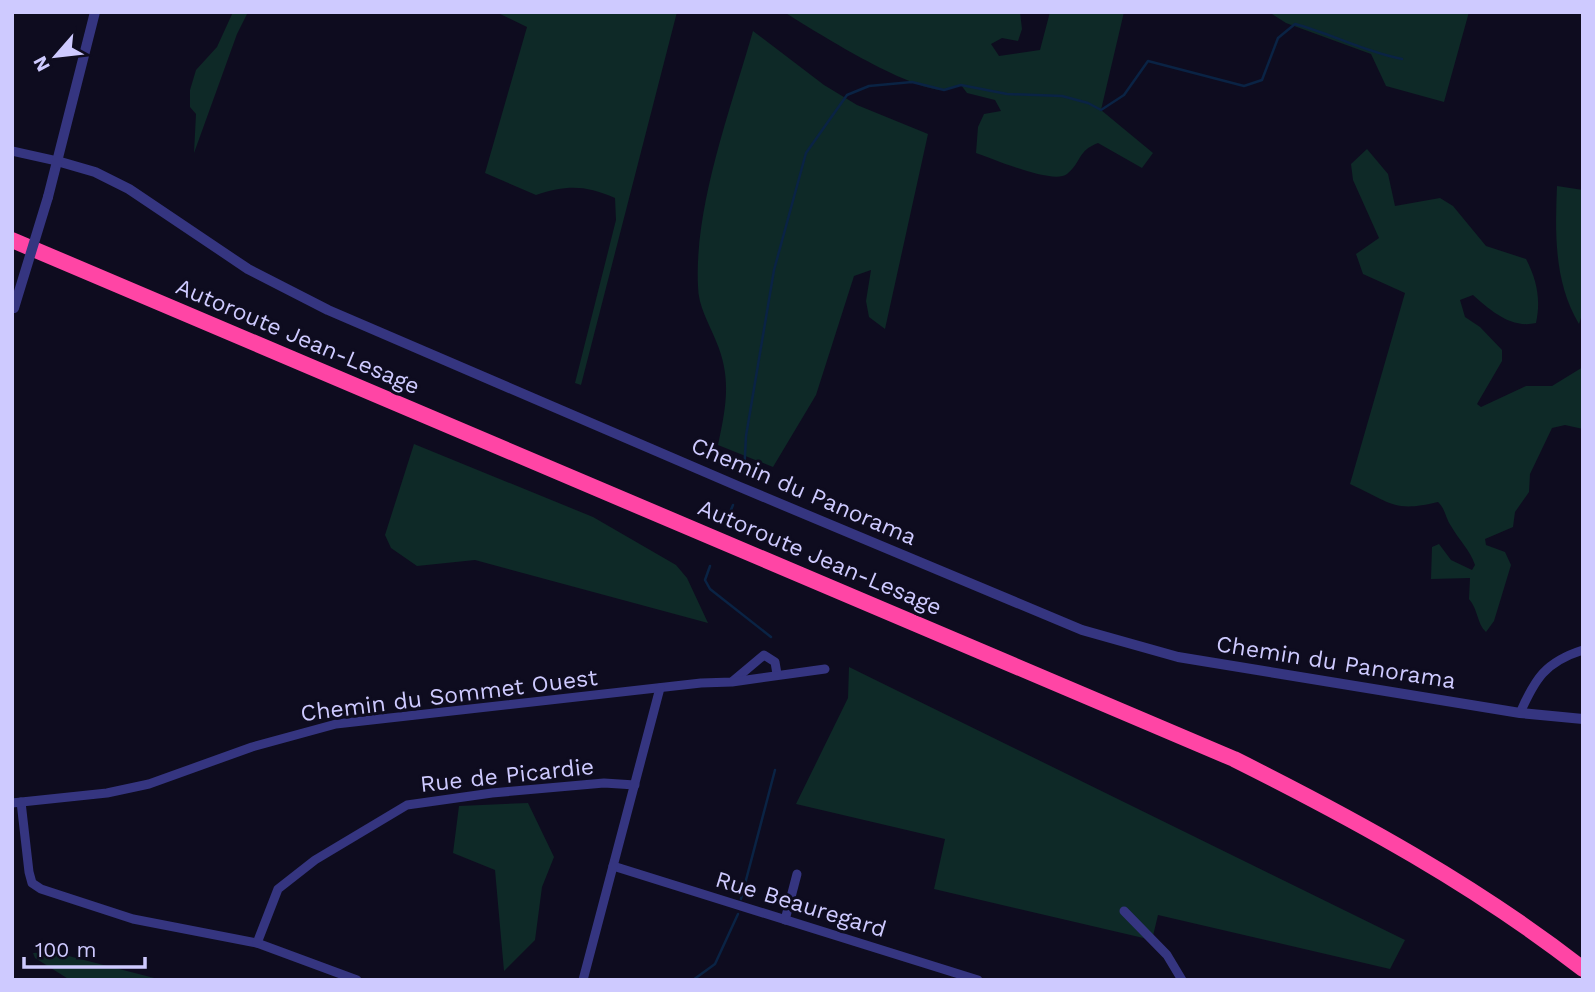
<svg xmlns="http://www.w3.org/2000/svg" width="1595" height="992" font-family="'Work Sans',sans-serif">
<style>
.green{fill:#0e2927}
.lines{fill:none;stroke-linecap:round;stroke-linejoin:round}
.stream{stroke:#0a2344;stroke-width:2.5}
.minor{stroke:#353580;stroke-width:9}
.tertiary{stroke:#353580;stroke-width:10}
.motorway{stroke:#ff45a5;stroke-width:16}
.tertiary-bridge{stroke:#353580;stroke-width:10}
.labels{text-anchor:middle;stroke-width:6;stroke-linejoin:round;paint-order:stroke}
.street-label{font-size:23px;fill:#cecaff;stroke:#0e0c1f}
</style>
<rect width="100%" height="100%" fill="#0e0c1f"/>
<!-- green -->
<g class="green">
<path d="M233,12H248L237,34L194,153L196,114L190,107V90L196,70L217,47Z"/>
<path d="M496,12H677L581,385L575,383L616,220L615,198C585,185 567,185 536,195L485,173L527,27Z"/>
<path d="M784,12H1020L1022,29L1018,41L1002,38L991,44L999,56L1040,50L1050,12H1124L1101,110L1153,153L1142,168L1098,143C1077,151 1082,162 1067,174C1053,185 994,159 976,153L978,127L984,114L1001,111L995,100L967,93L961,85C957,86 951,89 946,90C911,92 816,32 784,12Z"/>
<path d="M1269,12H1469L1444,102L1386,86L1371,54L1286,23Z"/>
<path d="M753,31L824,85L857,105L928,134L885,329L869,317L866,301L871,270L854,276L816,395L773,467L718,445C726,407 732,378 716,341C709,323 698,306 698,286C694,206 731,108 753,31Z"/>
<path d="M1367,149L1388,174L1395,206L1440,198L1453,206L1486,246L1526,259C1537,280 1541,300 1536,323C1511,329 1490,310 1473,295L1460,300L1465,317L1480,327L1502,350V361L1477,404L1481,407L1526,386H1552L1583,367V429L1565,425L1552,428L1530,474L1529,492L1515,512L1513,527L1485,539L1486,545L1505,552L1511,565L1494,621L1486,632C1477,624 1478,609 1469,599L1470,578L1431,579L1432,547L1439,544L1451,560L1472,570L1475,565C1470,550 1459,540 1451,526C1445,517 1446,510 1438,502C1393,513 1390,502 1350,484L1405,293L1363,274L1356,254L1379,238L1353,180L1351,164Z"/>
<path d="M1557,186L1583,190V312L1579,324C1554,282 1555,234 1557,186Z"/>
<path d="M414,444L593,517L676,565L687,578L708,623L475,560L417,566L391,548L385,535Z"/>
<path d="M849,667L1405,940L1390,969L1158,915L1152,940L934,889L945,839L796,804L848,698Z"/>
<path d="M528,803L554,857L542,887L535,940L504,971L495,870L453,853L459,806Z"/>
<path d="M53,952L162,980H70L35,958L33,953Z"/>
</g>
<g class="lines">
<!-- stream -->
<g class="stream">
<path d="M744,474L746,436L774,270L806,153L847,95L869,86L912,82L944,90L961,85L1007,94L1062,96L1088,103L1101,110L1124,95L1148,61L1244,86L1262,80L1278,38L1295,24C1332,34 1365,52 1402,59"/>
<path d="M726,522L733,505"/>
<path d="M710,566L705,580L710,589L771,637"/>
<path d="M741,899L775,770"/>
<path d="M693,980L715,964L738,914"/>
</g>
<!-- minor -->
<g class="minor">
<path d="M12,151L57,161"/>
<path d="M733,681L764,655L775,662L777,674"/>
<path d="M1520,713C1535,679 1545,662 1583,650"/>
<path d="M21,802L29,872L32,883L41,889L133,919L257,943L357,980"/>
<path d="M12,803L107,793L149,784L252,747L336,724L701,683L732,682L825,669"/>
<path d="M613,866L978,980"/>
<path d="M1124,911L1167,955L1182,980"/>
<path d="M785,920L797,874"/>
<path d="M257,943L278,889L315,860L407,805L492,793L604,783L635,785"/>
<path d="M583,980L660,688"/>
</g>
<!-- tertiary -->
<g class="tertiary">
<path d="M57,161L95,172L129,189L248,269L328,310L740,487L1082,630L1178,657L1520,713L1583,719"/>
<path d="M48,197L95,12"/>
</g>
<!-- motorway -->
<path class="motorway" d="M12,240L1234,759C1356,820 1475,885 1583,969"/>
<!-- tertiary-bridge -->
<path class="tertiary-bridge" d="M14,308L48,197"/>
</g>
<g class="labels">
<!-- street labels -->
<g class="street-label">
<text transform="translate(298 336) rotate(23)" y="8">Autoroute Jean-Lesage</text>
<text transform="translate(804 491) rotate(23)" y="8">Chemin du Panorama</text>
<text transform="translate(820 557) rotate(23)" y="8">Autoroute Jean-Lesage</text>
<text transform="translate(1336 662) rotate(9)" y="8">Chemin du Panorama</text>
<text transform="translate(449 695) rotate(-7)" y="8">Chemin du Sommet Ouest</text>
<text transform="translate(507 775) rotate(-6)" y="8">Rue de Picardie</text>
<text transform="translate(801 904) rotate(17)" y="8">Rue Beauregard</text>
</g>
</g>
<!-- border -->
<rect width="1595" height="992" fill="none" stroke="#cecaff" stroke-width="28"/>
<!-- north arrow -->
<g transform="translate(56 56) rotate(242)" stroke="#0e0c1f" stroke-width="5" paint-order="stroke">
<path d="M0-5L12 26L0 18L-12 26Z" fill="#cecaff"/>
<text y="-10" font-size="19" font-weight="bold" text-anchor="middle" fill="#cecaff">N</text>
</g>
<!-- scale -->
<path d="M24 957v10h121v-10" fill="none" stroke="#cecaff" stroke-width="3.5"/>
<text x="35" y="957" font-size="21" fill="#cecaff" stroke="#0e0c1f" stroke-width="5" paint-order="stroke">100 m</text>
</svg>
